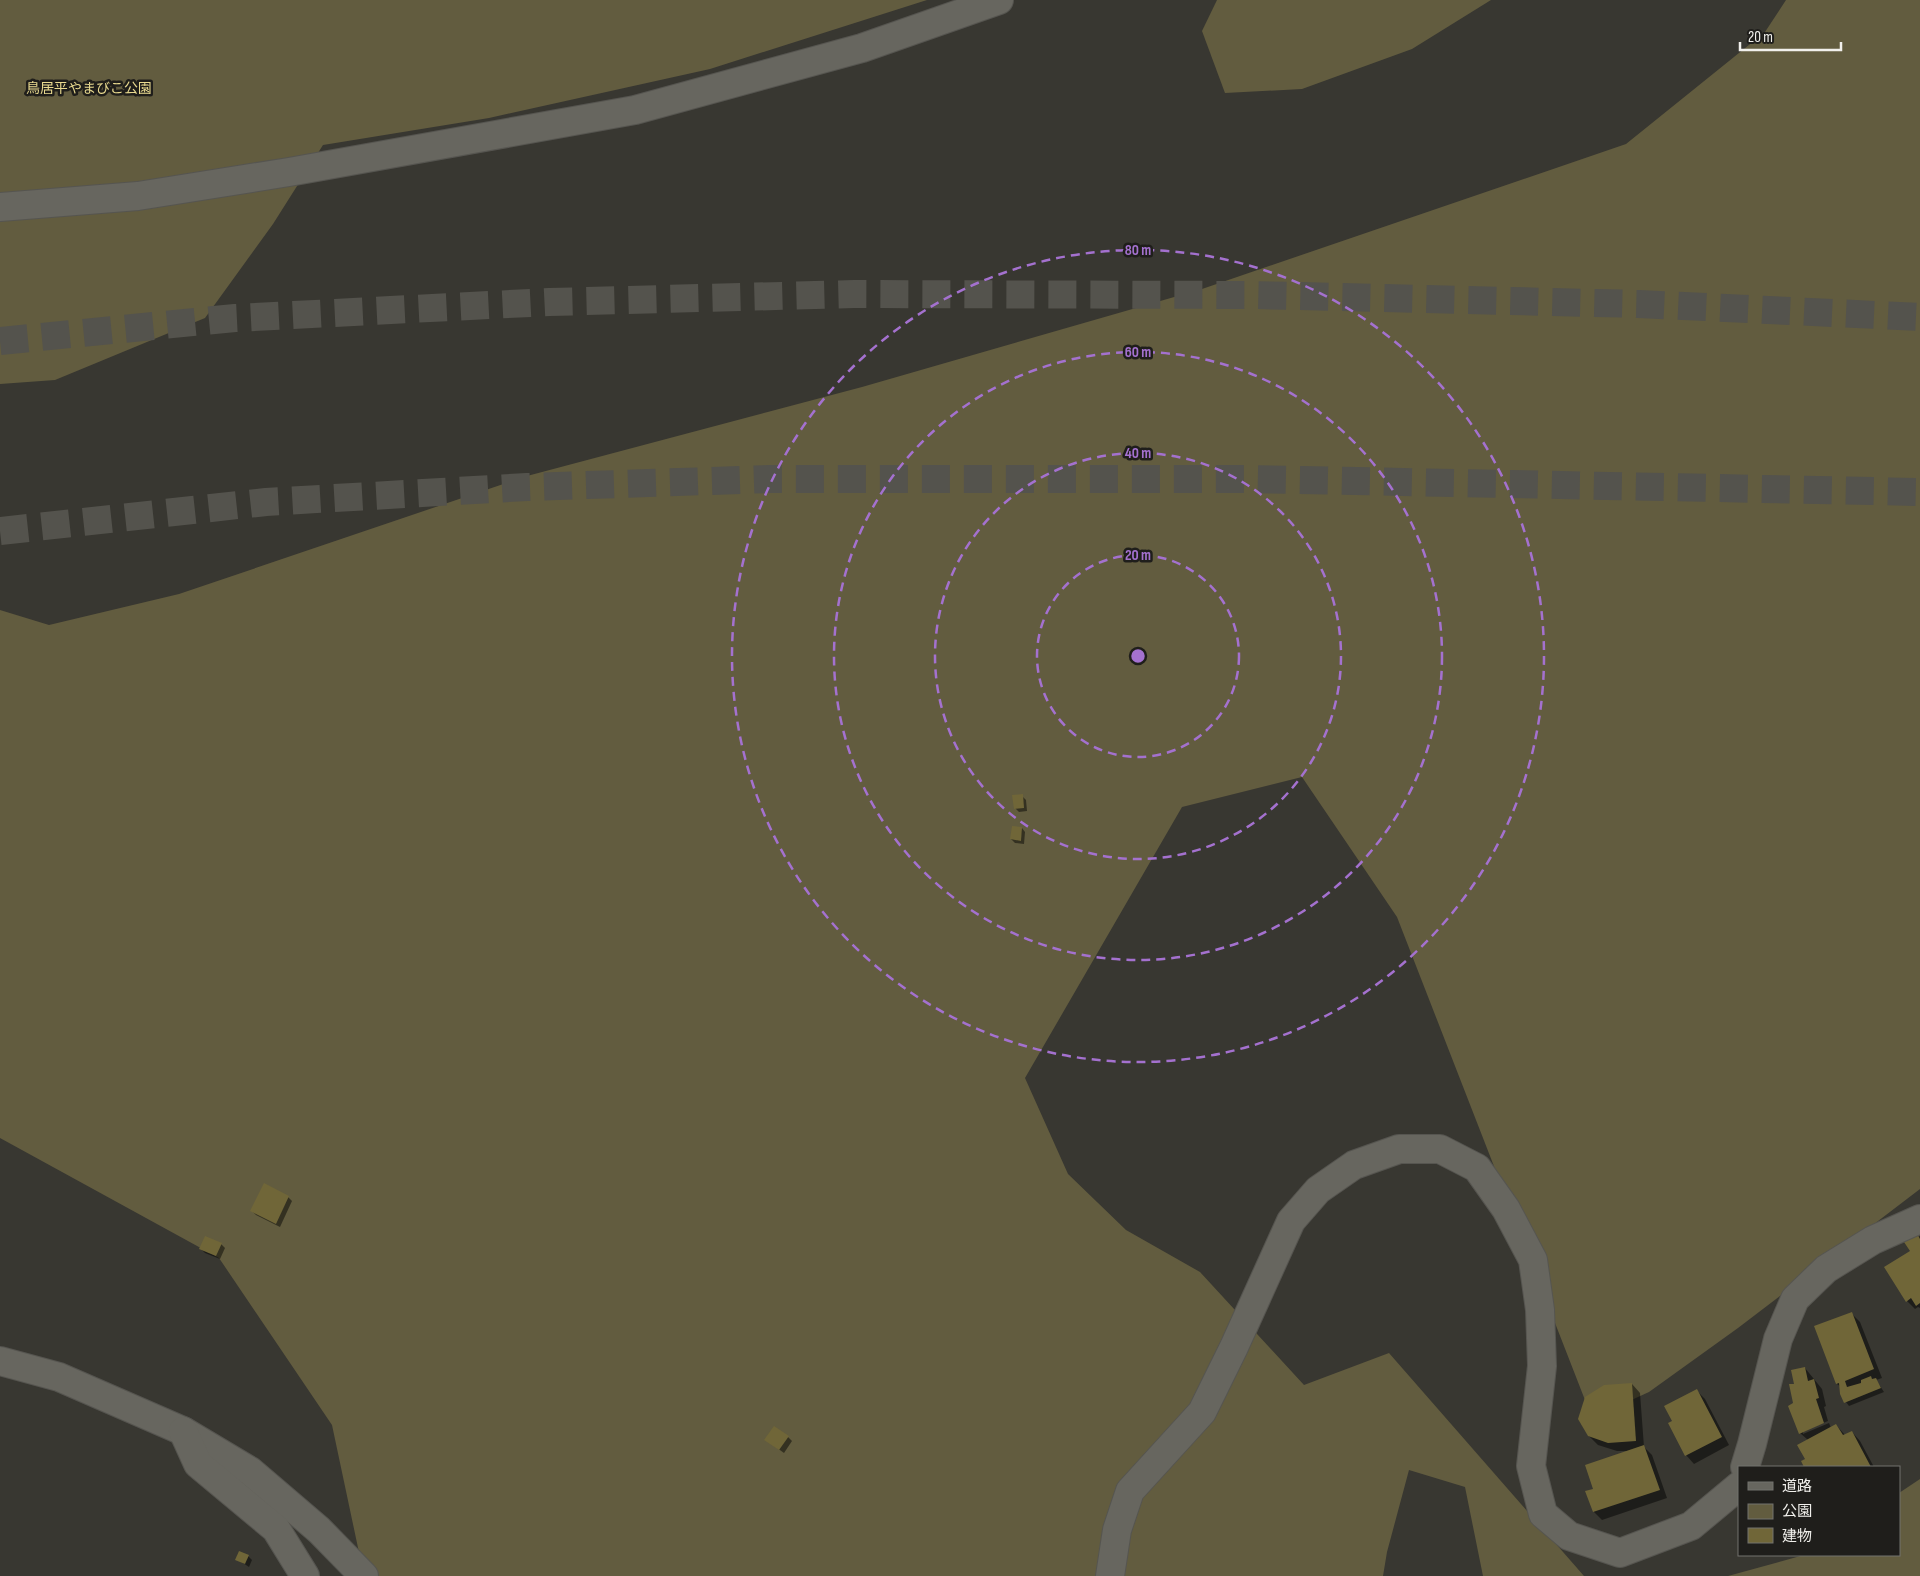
<svg xmlns="http://www.w3.org/2000/svg" width="1920" height="1576" font-family="'Sofia Sans Condensed','Noto Sans JP',sans-serif">
<style>
.green{fill:#625c3f}
.shadow{fill:#0007}
.building{fill:#706638}
.lines{fill:none;stroke-linecap:round;stroke-linejoin:round}
.highway-tunnel{stroke:#54534d;stroke-width:28;stroke-dasharray:28 14;stroke-linecap:butt}
.minor-casing{stroke:#565550;stroke-width:30}
.minor{stroke:#67665f;stroke-width:28}
.ring{fill:none;stroke:#a471cf;stroke-width:2.5;stroke-dasharray:9 6}
.labels{text-anchor:middle;stroke-width:5;stroke-linejoin:round;paint-order:stroke}
.park-label{font-size:14px;fill:#e9da8f;stroke:#1f1e1b}
.centre{fill:#a471cf;stroke:#1f1e1b;stroke-width:2.5}
.ring-label{font-size:15px;text-anchor:middle;font-weight:bold;fill:#a471cf;stroke:#1f1e1b;stroke-width:5;stroke-linejoin:round;paint-order:stroke}
</style>
<rect width="100%" height="100%" fill="#383731"/>
<!-- green -->
<g class="green">
<path d="M0,0H927L710,69L489,118L323,145L273,224L205,318L55,380L0,384Z"/>
<path d="M1217,0H1491L1412,49L1302,89L1225,93L1202,31Z"/>
<path d="M1786,0H1920V1189L1738,1328L1649,1392L1592,1418L1397,917L1302,777L1182,807L1025,1078L1068,1174L1126,1230L1200,1272L1304,1385L1389,1353L1584,1576H1483L1465,1487L1409,1470L1387,1552L1383,1576H364L332,1425L219,1258L0,1138V610L49,625L179,594L527,476L862,387L1202,289L1626,144L1765,32Z"/>
<path d="M1920,1479V1576H1728L1804,1555H1899V1493Z"/>
</g>
<!-- shadow -->
<g class="shadow">
<path d="M1022,796L1026,800L1027,811L1019,812L1015,808Z"/>
<path d="M1022,828L1025,832L1024,844L1015,843L1011,839Z"/>
<path d="M288,1197L292,1201L280,1227L256,1215L252,1211Z"/>
<path d="M1916,1233L1920,1237V1308L1918,1307L1915,1309L1907,1301L1912,1252Z"/>
<path d="M221,1244L225,1248L220,1259L205,1253L201,1249Z"/>
<path d="M1852,1314L1860,1322L1882,1378L1876,1380L1884,1392L1849,1406L1846,1402L1841,1387L1837,1384Z"/>
<path d="M1805,1368L1822,1389L1826,1406L1824,1407L1828,1421L1803,1431V1434L1829,1423L1831,1428L1836,1425L1845,1435L1852,1432L1860,1441L1874,1467H1805L1802,1461L1806,1459L1808,1440L1800,1433L1795,1404V1384Z"/>
<path d="M1632,1384L1640,1393L1644,1447L1652,1455L1667,1498L1602,1520L1594,1512L1595,1489L1629,1451H1617L1598,1445L1589,1436Z"/>
<path d="M1696,1390L1705,1399L1729,1445L1694,1464L1686,1455L1674,1421Z"/>
<path d="M788,1437L792,1441L784,1453L766,1440Z"/>
<path d="M248,1556L252,1560L249,1567L237,1559Z"/>
</g>
<!-- building -->
<g class="building">
<path d="M1023,794L1024,808L1014,809L1012,795Z"/>
<path d="M1012,826L1022,827L1021,841L1010,839Z"/>
<path d="M264,1183L289,1196L276,1224L250,1211Z"/>
<path d="M1916,1231L1920,1239V1303L1916,1306L1911,1298L1906,1302L1884,1267L1910,1251L1902,1239Z"/>
<path d="M205,1236L222,1243L216,1256L199,1249Z"/>
<path d="M1852,1312L1874,1369L1845,1381L1847,1387L1861,1383V1380L1871,1376L1872,1379L1876,1378L1881,1388L1844,1403L1840,1394L1839,1383L1836,1384L1814,1326Z"/>
<path d="M1805,1367L1808,1381L1814,1379L1819,1398L1816,1399L1824,1423L1799,1434L1788,1406L1793,1403L1789,1384H1794L1791,1370Z"/>
<path d="M1632,1383L1636,1441L1608,1443L1588,1436L1578,1419L1585,1397L1604,1385Z"/>
<path d="M1697,1389L1722,1437L1685,1456L1668,1423L1672,1421L1664,1406Z"/>
<path d="M1836,1424L1843,1435L1852,1431L1871,1467H1804L1801,1461L1805,1459L1797,1445Z"/>
<path d="M774,1426L789,1436L779,1450L764,1440Z"/>
<path d="M1644,1445L1660,1490L1593,1512L1585,1491L1593,1489L1585,1465Z"/>
<path d="M239,1551L249,1555L245,1564L235,1560Z"/>
</g>
<g class="lines">
<!-- highway-tunnel -->
<g class="highway-tunnel">
<path d="M0,341L235,318L549,302L854,294L1253,295L1639,304L1920,317"/>
<path d="M0,531L266,502L527,487L770,479H1250L1920,492"/>
</g>
<!-- minor casing -->
<g class="minor-casing">
<g id="minor">
<path d="M0,207L138,196L289,172L635,110L862,48L999,0"/>
<path d="M0,1361L59,1377L183,1431L250,1471L319,1530L364,1576"/>
<path d="M183,1431L198,1464L276,1529L305,1576"/>
<path d="M1745,1467L1752,1444L1778,1339L1795,1299L1826,1269L1873,1240L1920,1219"/>
<path d="M1110,1576L1117,1530L1130,1491L1202,1412L1234,1347L1291,1221L1318,1190L1354,1165L1399,1149H1440L1477,1168L1506,1209L1533,1260L1540,1310L1542,1366L1531,1466L1543,1514L1569,1536L1620,1553L1691,1526L1739,1486"/>
</g>
</g>
<!-- minor -->
<use href="#minor" class="minor"/>
</g>
<!-- distance rings -->
<g class="ring">
<circle cx="1138" cy="656" r="101"/>
<circle cx="1138" cy="656" r="203"/>
<circle cx="1138" cy="656" r="304"/>
<circle cx="1138" cy="656" r="406"/>
</g>
<g class="labels">
<!-- park labels -->
<g class="park-label">
<text x="89" y="93">鳥居平やまびこ公園</text>
</g>
</g>
<circle cx="1138" cy="656" r="8" class="centre"/>
<g class="ring-label">
<text x="1138" y="255">80 m</text>
<text x="1138" y="357">60 m</text>
<text x="1138" y="458">40 m</text>
<text x="1138" y="560">20 m</text>
</g>
<!-- legend -->
<rect x="1738" y="1466" width="162" height="90" fill="#1f1e1b" stroke="#73726f"/>
<rect x="1748" y="1482" width="25" height="8" fill="#67665f" stroke="#73726f"/>
<text x="1782" y="1491" font-size="15" fill="#f1f0ec">道路</text>
<rect x="1748" y="1504" width="25" height="15" fill="#625c3f" stroke="#73726f"/>
<text x="1782" y="1516" font-size="15" fill="#f1f0ec">公園</text>
<rect x="1748" y="1528" width="25" height="15" fill="#706638" stroke="#73726f"/>
<text x="1782" y="1541" font-size="15" fill="#f1f0ec">建物</text>
<!-- scale -->
<path d="M1740 42v8h101v-8" fill="none" stroke="#f1f0ec" stroke-width="2.5"/>
<text x="1748" y="42" font-size="15" fill="#f1f0ec" stroke="#1f1e1b" stroke-width="4" paint-order="stroke">20 m</text>
</svg>
